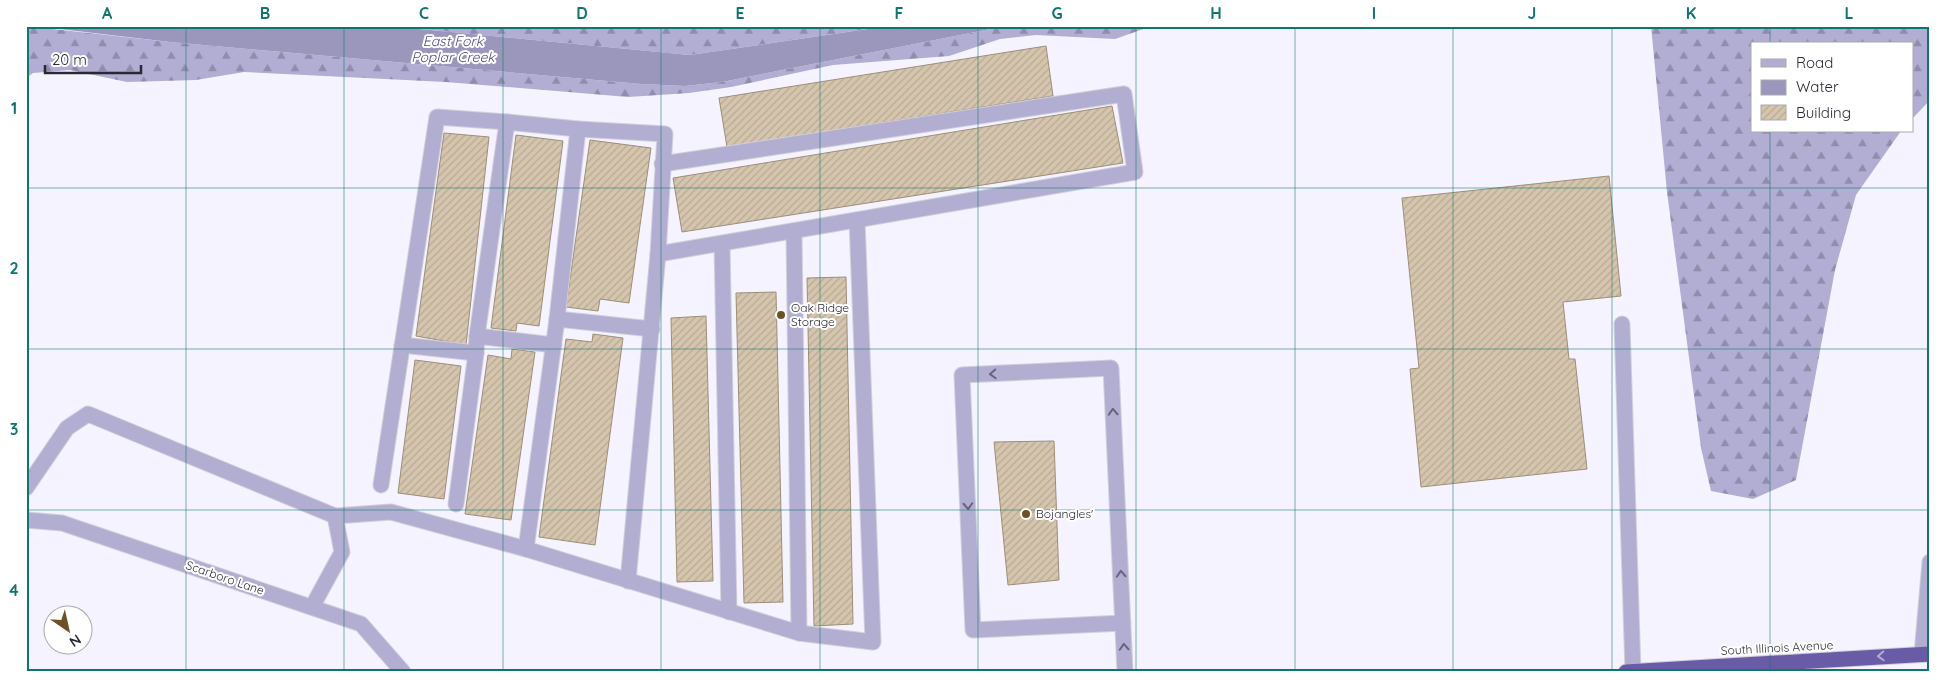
<svg xmlns="http://www.w3.org/2000/svg" width="1956" height="698" font-family="Quicksand,sans-serif">
<style>
.forest{fill:url(#forest-firs)}
.water{fill:#9b97bc}
.building{fill:url(#building-hatch);stroke:#9d8e77}
.lines{fill:none;stroke-linecap:round;stroke-linejoin:round}
.lane-casing{stroke:#d0cfda;stroke-width:17}
.street-casing{stroke:#d0cfda;stroke-width:17}
.highway-casing{stroke:#d0cfda;stroke-width:17}
.lane{stroke:#b2aed2;stroke-width:15}
.street{stroke:#b2aed2;stroke-width:15}
.highway{stroke:#695ba5;stroke-width:15}
.oneway{stroke:#67657b}
.oneway2{stroke:#b4add2}
.grid{fill:none;stroke:#0f766e;stroke-width:1;stroke-opacity:0.55}
.poi-dot{fill:#6e5225;stroke:#fff;stroke-width:2}
.labels{text-anchor:middle;stroke-width:4;stroke-linejoin:round;paint-order:stroke}
.poi-label{font-size:12px;fill:#2a2933;stroke:#fff;text-anchor:start}
.street-label{font-size:12px;fill:#2a2933;stroke:#fff}
.water-label{font-size:14px;font-style:italic;fill:#544b7f;stroke:#fff}
.neatline{fill:none;stroke:#0f766e;stroke-width:2}
.grid-label{font-size:16px;text-anchor:middle;font-weight:bold;fill:#0f766e}
</style>
<defs>
<pattern id="forest-firs" width="22" height="20" patternUnits="userSpaceOnUse" patternTransform="scale(1.25)"><rect width="22" height="20" fill="#b1add3"/><path d="M5 1l3.5 6h-7zM16 11l3.5 6h-7z" fill="#908dac"/></pattern>
<pattern id="building-hatch" width="6" height="6" patternUnits="userSpaceOnUse" patternTransform="scale(1.25)"><rect width="6" height="6" fill="#d5c5ad"/><path d="M-1 1l2-2M0 6l6-6M5 7l2-2" fill="none" stroke="#b7a995"/></pattern>
</defs>
<rect width="100%" height="100%" fill="#f4f3ff"/>
<!-- forest -->
<g class="forest">
<path d="M26,26L170,42L641,84L685,86L722,82L1006,26H1152L1115,39L1036,35L1000,39L949,56L833,65L731,87L689,93L628,97L446,82L244,72L196,80L127,82L70,70L33,73L26,78Z"/>
<path d="M389,26H888L690,55Z"/>
<path d="M1651,26H1930V100L1912,119V44H1752V131H1901L1856,195L1835,270L1796,480L1753,499L1711,491L1701,448L1667,192Z"/>
</g>
<!-- water -->
<path class="water" d="M34,26H389L690,55L888,26H1006L722,82L685,86L641,84L170,42Z"/>
<!-- building -->
<g class="building">
<path d="M1046,46L1053,96L727,147L719,98Z"/>
<path d="M1112,106L1123,163L682,232L673,178Z"/>
<path d="M444,133L489,137L466,345L416,336Z"/>
<path d="M516,135L563,141L539,326L517,323L516,331L491,328Z"/>
<path d="M590,140L651,148L629,303L600,299L598,311L566,307Z"/>
<path d="M1609,176L1621,296L1563,302L1569,359H1575L1587,469L1421,487L1410,369L1419,368L1402,198Z"/>
<path d="M846,277L853,624L814,626L807,278Z"/>
<path d="M776,292L783,602L744,603L736,293Z"/>
<path d="M706,316L713,581L677,582L671,318Z"/>
<path d="M593,334L623,338L595,545L539,537L566,339L592,342Z"/>
<path d="M512,349L535,352L511,520L465,514L488,355L511,359Z"/>
<path d="M415,360L461,366L444,499L398,493Z"/>
<path d="M1054,441L1059,580L1008,585L994,442Z"/>
</g>
<g class="lines">
<!-- lane casing -->
<g class="lane-casing">
<g id="lane">
<path d="M794,231L799,633"/>
<path d="M722,244L729,612"/>
<path d="M557,319L578,129L665,134L658,254"/>
<path d="M1622,324L1633,672"/>
<path d="M652,329L557,319L526,549L799,633L873,642L857,220"/>
<path d="M477,336L507,122L578,129"/>
<path d="M402,345L476,353L477,336L554,345"/>
<path d="M381,485L437,117L507,122"/>
<path d="M26,488L67,428L88,414L335,516L342,552L312,607"/>
<path d="M456,504L476,353"/>
<path d="M335,516L391,512L526,549"/>
<path d="M628,581L658,254L1135,172L1124,94L662,164"/>
<path d="M1123,623L973,630L962,375L1111,368L1125,672"/>
<path d="M1922,654L1930,562"/>
</g>
</g>
<!-- street casing -->
<g class="street-casing">
<path id="street" d="M26,520L62,523L361,624L403,672"/>
</g>
<!-- highway casing -->
<g class="highway-casing">
<path id="highway" d="M1626,672L1930,654"/>
</g>
<!-- lane -->
<use href="#lane" class="lane"/>
<!-- street -->
<use href="#street" class="street"/>
<!-- highway -->
<use href="#highway" class="highway"/>
</g>
<!-- one-way arrows -->
<defs><path id="oneway-chevron" d="M-2-3.5L2.5 0L-2 3.5" fill="none" stroke-width="1.6" stroke-linecap="round" stroke-linejoin="round" transform="scale(1.25)"/></defs>
<g class="oneway">
<use href="#oneway-chevron" transform="translate(993 374) rotate(177)"/>
<use href="#oneway-chevron" transform="translate(1113 412) rotate(-93)"/>
<use href="#oneway-chevron" transform="translate(968 506) rotate(87)"/>
<use href="#oneway-chevron" transform="translate(1121 574) rotate(-93)"/>
<use href="#oneway-chevron" transform="translate(1124 647) rotate(-93)"/>
</g>
<use class="oneway2" href="#oneway-chevron" transform="translate(1881 656) rotate(177)"/>
<!-- grid -->
<path class="grid" d="M186,26V672M344,26V672M503,26V672M661,26V672M820,26V672M978,26V672M1136,26V672M1295,26V672M1453,26V672M1612,26V672M1770,26V44M1770,131V672M26,188H1930M26,349H1930M26,510H1930"/>
<!-- markers -->
<g class="poi-dot">
<circle cx="781" cy="315" r="5"/>
<circle cx="1026" cy="514" r="5"/>
</g>
<g class="labels">
<!-- poi labels -->
<g class="poi-label">
<text x="791" y="312">Oak Ridge<tspan x="791" dy="14">Storage</tspan></text>
<text x="1036" y="518">Bojangles'</text>
</g>
<!-- street labels -->
<g class="street-label">
<text transform="translate(225 578) rotate(19)" y="4">Scarboro Lane</text>
<text transform="translate(1777 648) rotate(-3)" y="4">South Illinois Avenue</text>
</g>
<!-- water labels -->
<g class="water-label">
<text x="453" y="46">East Fork<tspan x="453" dy="16">Poplar Creek</tspan></text>
</g>
</g>
<!-- border -->
<rect width="1956" height="698" fill="none" stroke="#ffffff" stroke-width="55"/>
<!-- legend -->
<rect x="1751" y="42" width="162" height="90" fill="#ffffff" stroke="#aaa9ad"/>
<rect x="1761" y="59" width="25" height="8" fill="#b2aed2" stroke="#aaa9ad"/>
<text x="1796" y="68" font-size="15" fill="#2a2933">Road</text>
<rect x="1761" y="80" width="25" height="15" fill="#9b97bc" stroke="#aaa9ad"/>
<text x="1796" y="92" font-size="15" fill="#2a2933">Water</text>
<rect x="1761" y="105" width="25" height="15" fill="url(#building-hatch)" stroke="#aaa9ad"/>
<text x="1796" y="118" font-size="15" fill="#2a2933">Building</text>
<!-- north arrow -->
<g transform="translate(68 630) rotate(146)"><circle r="24" fill="#ffffff" stroke="#aaa9ad"/>
<path d="M0-4L9 19L0 12L-9 19Z" fill="#6e5225"/>
<text y="-8" font-size="14" font-weight="bold" text-anchor="middle" fill="#2a2933">N</text>
</g>
<!-- scale -->
<path d="M45 65v8h96v-8" fill="none" stroke="#2a2933" stroke-width="2.5"/>
<text x="52" y="65" font-size="15" fill="#2a2933" stroke="#ffffff" stroke-width="4" paint-order="stroke">20 m</text>
<rect x="28" y="28" width="1900" height="642" class="neatline"/>
<g class="grid-label">
<text x="107" y="19">A</text>
<text x="265" y="19">B</text>
<text x="424" y="19">C</text>
<text x="582" y="19">D</text>
<text x="740" y="19">E</text>
<text x="899" y="19">F</text>
<text x="1057" y="19">G</text>
<text x="1216" y="19">H</text>
<text x="1374" y="19">I</text>
<text x="1532" y="19">J</text>
<text x="1691" y="19">K</text>
<text x="1849" y="19">L</text>
<text x="14" y="114">1</text>
<text x="14" y="274">2</text>
<text x="14" y="435">3</text>
<text x="14" y="596">4</text>
</g>
</svg>
